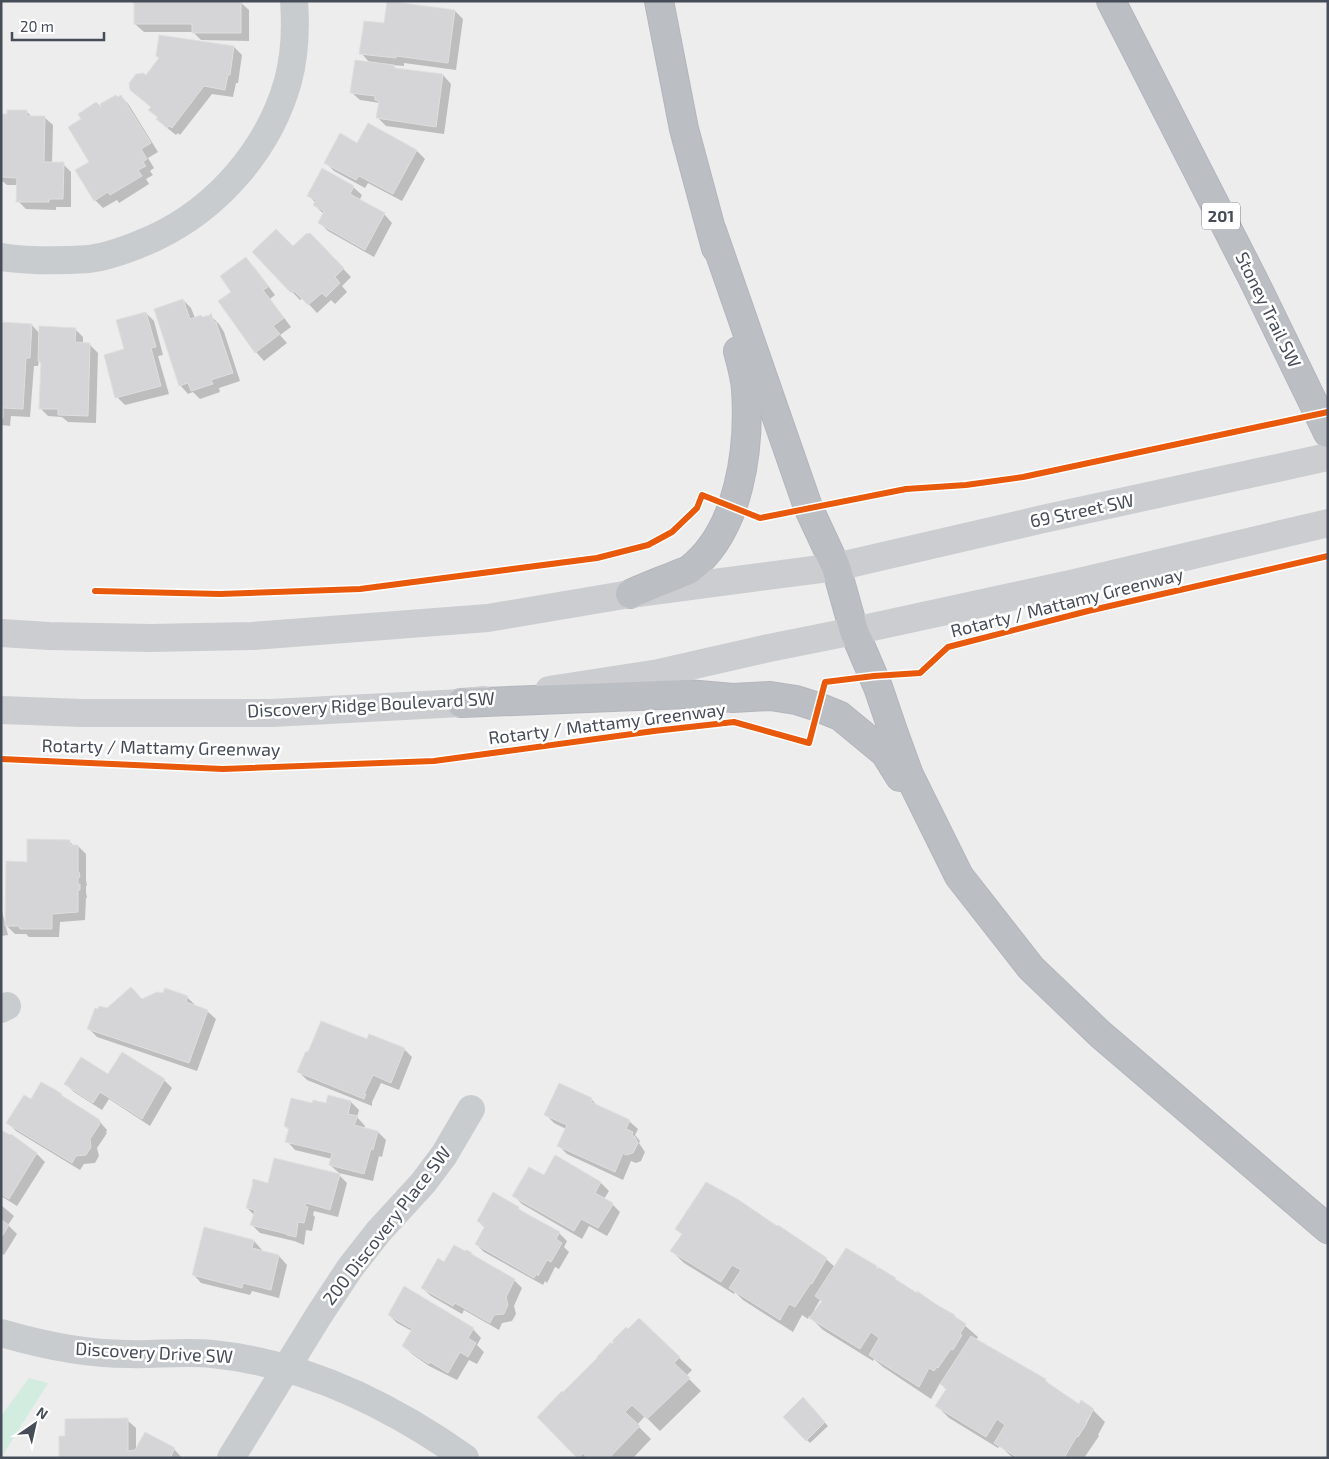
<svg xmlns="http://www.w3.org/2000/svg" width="1329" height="1459" font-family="'Exo 2',sans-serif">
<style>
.green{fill:#d2ece0}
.shadow{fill:#0003;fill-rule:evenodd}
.building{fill:#d5d5d7;stroke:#dfdfe0}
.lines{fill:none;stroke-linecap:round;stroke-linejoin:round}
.highway-casing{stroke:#b3b6bc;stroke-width:30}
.street{stroke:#c9ccce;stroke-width:28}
.secondary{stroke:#cbcdd0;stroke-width:28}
.highway{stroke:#bbbec3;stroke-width:28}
.cycleway-casing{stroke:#fff;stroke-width:9}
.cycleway{stroke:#e8590c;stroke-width:6}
.labels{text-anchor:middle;stroke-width:5;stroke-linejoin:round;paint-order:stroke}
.shield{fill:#fff;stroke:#7e828b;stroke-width:1}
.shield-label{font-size:16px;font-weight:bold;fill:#464d59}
.street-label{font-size:18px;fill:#464d59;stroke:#fff}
</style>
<rect width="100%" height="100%" fill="#eeeded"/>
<!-- green -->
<path class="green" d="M29,1378L48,1383L1,1458V1416Z"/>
<!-- shadow -->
<g class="shadow">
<path d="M240,2L249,10V41L201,40L193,32H144L135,24Z"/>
<path d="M455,11L463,19L456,70L404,63V66L392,65L397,69L443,75L451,84L444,134L386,126L378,118L380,103L360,100L351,92L370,63L361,53L385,24Z"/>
<path d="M234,47L242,55L238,83H236L233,97L212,94L180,135L178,133L176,135L166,127L150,109L152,108L131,90L147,77Z"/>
<path d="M121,96L129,105L158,152L148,158L154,168L150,171L153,175L146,179L149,184L119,203L117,200L103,208L95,200L91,162L102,109Z"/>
<path d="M26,111L32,117H44L53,125L52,164H63L71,172V207H56V210L26,209L18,201V185H7L1,180V115Z"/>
<path d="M369,125L417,151L425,159L402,201L368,183L365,188L334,171L326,163L358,145Z"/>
<path d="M353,187L362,195L359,201L384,214L392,223L374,257L328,231L320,223L324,214L314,205L316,203L308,195Z"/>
<path d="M310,234L351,277L342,286L347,292L335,304L331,300L317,313L303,298L300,300L254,252L293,247Z"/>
<path d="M245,259L254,267L275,295L270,299L291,327L280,335L287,343L264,361L256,352L220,302L233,292Z"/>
<path d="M183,300L191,308L195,318L211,316L219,324L224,332L240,381L219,388L220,392L200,399L193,392L188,394L180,385Z"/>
<path d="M146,313L154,321L163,355L158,356L169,394L125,405L117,397L126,350Z"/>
<path d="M1,324L32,325L40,334L75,329L83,337V344L90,345L98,353L96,423L68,422L62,417L48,416L40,408L42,364L39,361L38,366H34L30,417L11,416L10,426L1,425Z"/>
<path d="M69,841L74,846H78L86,854V880L87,885L86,886V892L87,898H86L85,920L60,922L59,937H29L26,934H15L6,925L28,863Z"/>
<path d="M1,907L8,935L1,936Z"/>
<path d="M187,997L195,1005L207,1011L216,1019L197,1071L97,1037L89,1029L108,1009Z"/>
<path d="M368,1041L404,1049L412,1057L399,1090L381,1083L372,1102V1106L307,1080L299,1072Z"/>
<path d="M108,1076L164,1080L172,1088L150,1126L109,1099L102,1110L74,1092L65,1083Z"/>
<path d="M66,1100L99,1121L107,1130L106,1132L107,1133L97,1148L99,1156L95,1163L84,1164L80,1170L16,1131L8,1123L31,1101Z"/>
<path d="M592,1100L599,1107L629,1121L638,1129L635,1135L640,1141L639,1143L645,1152L641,1161L636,1163L631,1161L623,1180L567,1154L559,1146L566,1129L554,1123L546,1115Z"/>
<path d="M351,1102L359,1110L357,1117L365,1126L364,1128L378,1132L386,1140L382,1157L379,1156L373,1181L339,1173L330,1165L332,1159L295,1150L287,1141L289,1130L285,1126L313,1105Z"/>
<path d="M1,1131L11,1136L37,1154L45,1162L17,1206L1,1196Z"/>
<path d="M555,1157L601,1183L609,1191L604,1199L612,1204L620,1212L610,1231L607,1236L589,1226L582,1239L522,1204L514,1196L544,1177Z"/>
<path d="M339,1175L347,1183L338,1217L314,1211L313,1215L315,1217L312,1231L306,1230L304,1245L294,1241L260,1233L251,1224L254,1215L247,1208L269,1185Z"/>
<path d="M1,1205L14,1216L8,1225L17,1234L4,1255L1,1253Z"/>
<path d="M518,1208L524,1213L559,1233L567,1241L564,1247L569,1252L559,1269L555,1267L547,1283L545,1281L543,1285L484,1252L476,1244L485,1228L478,1221Z"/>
<path d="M205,1229L254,1241L262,1250L261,1252L279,1256L287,1265L279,1298L252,1291L250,1295L201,1283L193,1274Z"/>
<path d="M676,1229L826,1259L835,1267L879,1270L954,1316L978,1337L976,1340L1045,1380L1051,1386L1079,1405L1093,1410L1105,1422L1098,1435L1099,1436L1084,1458H1013L1000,1446L998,1448L949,1418L936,1405L947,1390L940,1383L931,1399L883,1367L874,1359L873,1361L823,1330L809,1316L808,1319L802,1315L793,1332L743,1300L735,1292L734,1294L684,1263L672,1251L683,1235ZM820,1300L822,1302L816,1311L814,1310ZM1090,1413L1091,1415L1084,1428L1082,1427Z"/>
<path d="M467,1251L514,1280L522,1288L514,1306L516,1314L512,1321L502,1323L499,1330L464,1310L462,1314L431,1296L422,1288L445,1263Z"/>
<path d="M389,1315L473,1329L481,1338L477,1345L484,1352L477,1364L469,1360L457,1380L429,1366L412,1354L403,1346L412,1331L397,1323Z"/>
<path d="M639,1320L692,1370L686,1376L701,1391L660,1431L645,1416L637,1425L651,1439L633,1458H578L563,1394Z"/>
<path d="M806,1403L828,1426L810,1443L784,1417Z"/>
<path d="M127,1420L136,1428V1450L174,1449L182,1458H60Z"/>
</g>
<!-- building -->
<g class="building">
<path d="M133,1H241V33H192V24H134V3H133Z"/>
<path d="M387,1L455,10L448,63L396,56V58L359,54L364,21L384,23Z"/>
<path d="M159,35L234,46L230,75H228L225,90L204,86L172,128L169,126L167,128L156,119L158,117L148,110L151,107L130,90L129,83L136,74L143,73L146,75L159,58L156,56Z"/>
<path d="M355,60L394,65V68L443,74L436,127L376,118L379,101L375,100V96L350,93Z"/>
<path d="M116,95L118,97L121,95L151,143L141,149L147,159L143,162L146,166L138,170L142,176L110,195L108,192L94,201L75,170L89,162L68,127L81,119L78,114L96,102L101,107L100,104Z"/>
<path d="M7,110H27V116H45L44,162H64L63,199H49V202H16L17,178L1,177V114H7Z"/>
<path d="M368,123L417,150L393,194L359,176L356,180L324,163L340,133L357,143Z"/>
<path d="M322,168L354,186L350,194L385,213L365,250L318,223L324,211L313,205L316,200L307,196Z"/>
<path d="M276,229L293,246L307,233L308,234L310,233L344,268L335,277L340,283L326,297L322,293L308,305L294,291L291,293L252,252Z"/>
<path d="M246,257L268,287L263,290L284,318L273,326L280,334L255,353L218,301L231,292L220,276Z"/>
<path d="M183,299L190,319L201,315L202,317L210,315L211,313L214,322H216L233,373L211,380L213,384L191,391L188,383L179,386L154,309Z"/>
<path d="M146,312L156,347L151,348L161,386L115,398L104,355L124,349L116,320Z"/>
<path d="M1,322L32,324L30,358H26L23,409L3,408V418H1Z"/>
<path d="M39,326L76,328L75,342L90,343L88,416L58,415V409H39L41,362L38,361Z"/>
<path d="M27,839L70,840V845H78V872H79L80,877L78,878V885L80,884V890H78V912L52,914V929H20L19,926H5L6,861L27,862Z"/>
<path d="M131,987L142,999L157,992L163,993L165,988L188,996L186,1002L208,1010L189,1063L87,1029L95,1008L98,1009L99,1006L107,1008Z"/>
<path d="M321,1021L367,1039L369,1034L405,1048L391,1083L373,1075L364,1094H366L364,1099L297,1072L306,1051L308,1052Z"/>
<path d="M122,1052L165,1079L142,1119L100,1092L93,1103L64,1084L81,1057L108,1074Z"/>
<path d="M41,1082L54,1089L62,1094L61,1095L100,1120L98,1123L100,1124L90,1139L91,1147L86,1155L76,1156L72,1163L6,1123L24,1095L31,1099Z"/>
<path d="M559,1083L592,1098L591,1102L630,1120L626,1129L633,1132L632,1135L635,1137L638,1143L633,1153L626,1155L623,1153L615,1172L557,1146L567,1125L544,1115Z"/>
<path d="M328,1095L351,1101L348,1114L358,1116L354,1125L378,1131L373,1150L371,1149L364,1174L329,1165L332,1153L285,1142L289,1128L284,1126L291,1098L312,1103L313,1100L326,1103Z"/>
<path d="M1,1130L10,1135L11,1134L37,1153L9,1199L1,1194Z"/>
<path d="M555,1155L601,1182L595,1193L613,1203L611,1208L598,1228L581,1219L574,1231L512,1196L529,1167L544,1175Z"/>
<path d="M274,1158L340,1174L330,1210L306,1203L305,1207H308L304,1223L298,1222L296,1237L287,1235V1234L250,1225L255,1210L246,1208L253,1183H252L253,1179L268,1183Z"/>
<path d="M706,1182L739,1200L777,1226L778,1225L827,1258L812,1284L811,1283L795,1307L789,1304L780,1320L729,1288L741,1270L732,1265L721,1282L670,1251L682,1234L675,1229Z"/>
<path d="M493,1192L519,1207L518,1209L560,1232L556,1239L562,1243L551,1262L547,1260L538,1276L536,1274L534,1278L475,1244L485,1226L477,1221Z"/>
<path d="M1,1220L9,1225L1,1238Z"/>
<path d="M204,1227L254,1240L252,1248L279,1255L271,1290L243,1283L242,1288L192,1275Z"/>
<path d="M454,1245L465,1251L467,1250L472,1253L471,1254L515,1279L506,1297L508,1305L504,1314L494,1315L490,1323L455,1303L453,1306L421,1288L438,1258L444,1262Z"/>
<path d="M846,1248L877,1266L876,1267L878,1269V1267L896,1278L895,1279L917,1293V1291L937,1305L955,1315L954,1316L966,1324L960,1334L962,1335L953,1350L951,1349L938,1368L937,1367L934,1371L929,1368L919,1387L869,1355L879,1338L871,1332L860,1349L809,1318L822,1301L815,1296Z"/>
<path d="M404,1286L474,1328L468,1338L476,1343L468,1357L460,1352L448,1373L430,1362L429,1364L402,1346L412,1329L388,1315Z"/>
<path d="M639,1318L680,1357L674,1363L690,1378L647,1419L632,1405L625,1412L640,1426L609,1458H587L583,1453L579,1458H577L537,1417L562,1391L563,1392L597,1358V1357L611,1342L612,1344L614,1342L612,1341L626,1327L628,1329Z"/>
<path d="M971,1336L1046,1379L1045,1381L1079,1404L1081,1400L1094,1409L1086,1422L1087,1423L1078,1437L1077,1436L1064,1458H1018L994,1443L1005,1425L997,1419L986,1437L935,1406L947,1388L940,1384Z"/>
<path d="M803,1397L825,1422L806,1441L783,1417Z"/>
<path d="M128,1418V1451L135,1450L145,1432L175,1448L170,1458H59V1436H65V1419Z"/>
</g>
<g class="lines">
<!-- highway casing -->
<g class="highway-casing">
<g id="highway">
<path d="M659,1L684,129L716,248"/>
<path d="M1111,1L1254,281L1328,433"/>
<path d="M712,231L808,507L836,567L854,631L878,687L894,734L909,775L959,876L1031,968L1100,1034L1328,1229"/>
<path d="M630,594C644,588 658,582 672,577C678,574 685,572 690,569C740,530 750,448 746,389C745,376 741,363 738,351"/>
<path d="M461,703L687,694L733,698L770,696L796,700L818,707L840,716L885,753L900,777"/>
</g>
</g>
<!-- street -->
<g class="street">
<path d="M1,257C29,261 61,261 89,259C111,256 134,247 154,238C218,208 269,149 288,81C295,55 296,28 294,1"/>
<path d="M1,1009L7,1006"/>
<path d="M1,1333C42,1345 85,1354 128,1354C156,1355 184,1351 212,1354C304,1363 390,1405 465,1458"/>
<path d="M231,1458L319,1315L350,1268L379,1231L423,1183L444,1155L471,1109"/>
</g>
<!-- secondary -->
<g class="secondary">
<path d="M1,633L49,636L150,638L252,636L488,618L630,594L836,567L1043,519L1328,457"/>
<path d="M549,690L659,673L769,648L854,631L1075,583L1328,523"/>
<path d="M1,710L82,713H272L461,703L484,700"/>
</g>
<!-- highway -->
<use href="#highway" class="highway"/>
<!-- cycleway casing -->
<g class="cycleway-casing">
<g id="cycleway">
<path d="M95,591L220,594L360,589L597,558L648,545L672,532L697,508L702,495L760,518L906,489L966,485L1023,477L1328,412"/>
<path d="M1,759L223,769L434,761L654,731L734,722L809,743L825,682L874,676L920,673L948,647L1088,611L1328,556"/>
</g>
</g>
<!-- cycleway -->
<use href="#cycleway" class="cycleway"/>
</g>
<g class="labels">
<!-- shield labels -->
<rect class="shield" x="1202" y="202.5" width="38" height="27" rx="4"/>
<g class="shield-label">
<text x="1221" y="222">201</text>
</g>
<!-- street labels -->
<g class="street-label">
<text transform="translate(1268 310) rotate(64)" y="6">Stoney Trail SW</text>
<text transform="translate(1082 511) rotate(-12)" y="6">69 Street SW</text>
<text transform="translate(1067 603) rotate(-14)" y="6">Rotarty / Mattamy Greenway</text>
<text transform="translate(371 705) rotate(-3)" y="6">Discovery Ridge Boulevard SW</text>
<text transform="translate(607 724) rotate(-7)" y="6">Rotarty / Mattamy Greenway</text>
<text transform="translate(161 748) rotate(1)" y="6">Rotarty / Mattamy Greenway</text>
<text transform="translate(387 1226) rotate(-52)" y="6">200 Discovery Place SW</text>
<text transform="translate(154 1353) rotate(3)" y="6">Discovery Drive SW</text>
</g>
</g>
<!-- border -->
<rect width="1329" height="1459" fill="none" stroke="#464d59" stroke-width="5"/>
<!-- north arrow -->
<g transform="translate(35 1424) rotate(34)" stroke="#ffffff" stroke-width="4" paint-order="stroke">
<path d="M0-4L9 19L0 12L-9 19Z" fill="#464d59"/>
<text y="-8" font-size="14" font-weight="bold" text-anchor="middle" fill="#464d59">N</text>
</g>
<!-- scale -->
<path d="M12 32v8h92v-8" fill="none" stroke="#464d59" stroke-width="2.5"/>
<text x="20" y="32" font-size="15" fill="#464d59" stroke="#ffffff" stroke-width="4" paint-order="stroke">20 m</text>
</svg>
